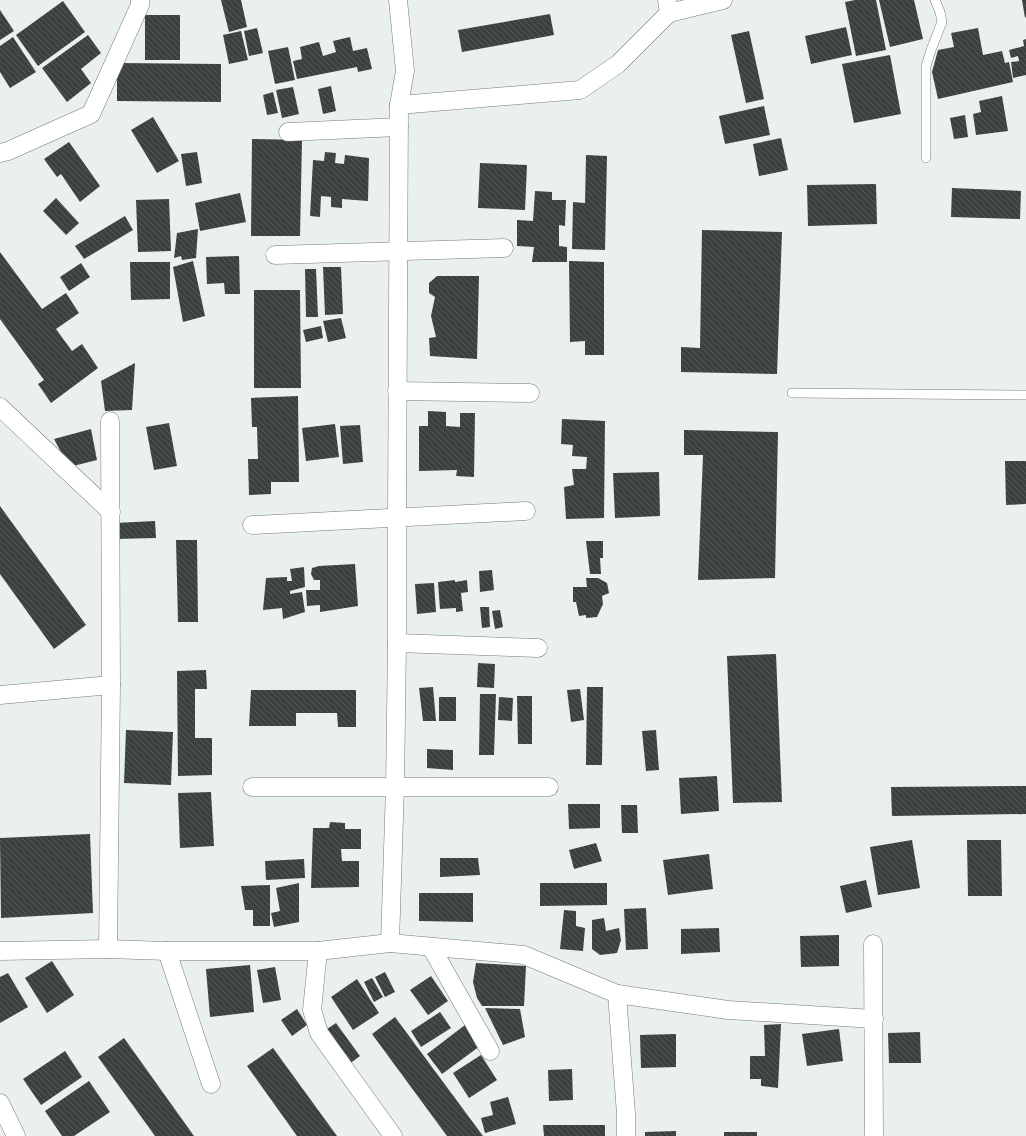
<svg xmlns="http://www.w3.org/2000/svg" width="1026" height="1136" font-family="'Asap Condensed',sans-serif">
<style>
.building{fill:url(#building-back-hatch)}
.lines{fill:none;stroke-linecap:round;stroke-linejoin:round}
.lane-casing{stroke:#767b7b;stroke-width:10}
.street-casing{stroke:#767b7b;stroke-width:19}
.lane{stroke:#fff;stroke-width:9}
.street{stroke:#fff;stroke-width:18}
</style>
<defs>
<pattern id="building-back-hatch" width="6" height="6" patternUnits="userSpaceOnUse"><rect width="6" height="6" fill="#3b4040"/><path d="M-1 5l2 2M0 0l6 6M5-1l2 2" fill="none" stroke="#555959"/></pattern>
</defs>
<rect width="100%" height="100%" fill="#eaeff0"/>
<!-- building -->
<g class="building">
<path d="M221,0H241L247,27L229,32Z"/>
<path d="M855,0H876L886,50L856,56L845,2Z"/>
<path d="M879,0H914L923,39L890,47Z"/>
<path d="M1022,0H1026V17L1025,18Z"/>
<path d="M63,1L85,32L38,66L16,35Z"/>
<path d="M0,10L14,31L0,40Z"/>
<path d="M550,14L554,35L462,52L458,30Z"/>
<rect x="145" y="15" width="35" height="45"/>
<path d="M846,27L852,55L811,64L805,36Z"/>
<path d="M257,28L263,53L249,56L244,31Z"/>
<path d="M978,28L983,55L1002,51L1005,63L1009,62L1013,82L938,99L932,72L938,50L954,47L951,33Z"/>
<path d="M241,31L248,60L229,64L223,35Z"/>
<path d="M749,31L764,99L746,103L731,35Z"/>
<path d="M88,35L101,53L81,69L91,83L67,102L42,68Z"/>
<path d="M13,37L36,72L10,88L0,72V46Z"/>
<path d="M350,37L353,51L367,48L372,69L358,72L357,67L297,79L293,61L302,59L300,47L319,42L323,56L336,52L333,41Z"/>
<path d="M1026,39V75L1013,78L1011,62L1019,61L1018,56L1011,58L1009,50L1024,46L1023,40Z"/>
<path d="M288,47L295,80L275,84L268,51Z"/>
<path d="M890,55L901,114L854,123L842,64Z"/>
<path d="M117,63L221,64V102L117,101Z"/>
<path d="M331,86L336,111L323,114L318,89Z"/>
<path d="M293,87L299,114L282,118L276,90Z"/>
<path d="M273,92L278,113L267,115L263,95Z"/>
<path d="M1002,96L1008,131L976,135L973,114L981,112L979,101Z"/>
<path d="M764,106L770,135L725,144L719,116Z"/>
<path d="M965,115L968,137L954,139L950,118Z"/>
<path d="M153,117L179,161L157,173L131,130Z"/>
<path d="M781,138L788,170L759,176L753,144Z"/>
<path d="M252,139L302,140L300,236H251Z"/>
<path d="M69,142L100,186L80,202L61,174L57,177L44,159Z"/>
<path d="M197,152L202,183L186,186L181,154Z"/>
<path d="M325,152L336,153L335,163L344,164L345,155L369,158L368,201L342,199V208L331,207V197L321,196L320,217L310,216L313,160L324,161Z"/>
<path d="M586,155L607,156L605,250L572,249L573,202L585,203Z"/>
<path d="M480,163L527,165L525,210L478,208Z"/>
<path d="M876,184L877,224L808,226L807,185Z"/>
<path d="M952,188L1021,191L1020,219L951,217Z"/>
<path d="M535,191L552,192V200H566L565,226L559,225V246L567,247V262H532L534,247L517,246V220L533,221Z"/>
<path d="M240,193L246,222L200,231L195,203Z"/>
<path d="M56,198L79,223L66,235L43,211Z"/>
<path d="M169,199L171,251L138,252L136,200Z"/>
<path d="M125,216L133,230L84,259L75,246Z"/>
<path d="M198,229L196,258L182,260L181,256L174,258L177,233Z"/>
<path d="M702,230L782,232L777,374L681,372V347L700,348Z"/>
<path d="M0,252L42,309L66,293L79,313L56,329L72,351L82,344L98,368L51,403L38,384L44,380L0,319Z"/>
<path d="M239,256L240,294H225L224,283L207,284L206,257Z"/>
<path d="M193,261L205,316L183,322L173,267Z"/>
<path d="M569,261L604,262V355H585V341L570,342Z"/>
<path d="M130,262H170V299L131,300Z"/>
<path d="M81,263L90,277L69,291L60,277Z"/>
<path d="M323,267H341L343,314L325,315Z"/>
<path d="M305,269H316L318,317H306Z"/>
<path d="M437,276H479L477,359L430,356L429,338L436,337L431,316L435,297L429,293V283Z"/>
<path d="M254,290H300L301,388H254Z"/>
<path d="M341,318L346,338L328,342L323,321Z"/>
<path d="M321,326L323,338L306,342L303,330Z"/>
<path d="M135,363L132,410L105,411L101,381Z"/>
<path d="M298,396L299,482H271V494L249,495L248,459H258L257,427H252L251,398Z"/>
<path d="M428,411L446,412V426L460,427V413H475L474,477L456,476L457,470L419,471V426H428Z"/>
<path d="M562,419L605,421L604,518L566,519L564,487L574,485L572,469H586L587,457L572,456L573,445L561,444Z"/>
<path d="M169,423L177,466L154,470L146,427Z"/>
<path d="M335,424L339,457L306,461L302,428Z"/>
<path d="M360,425L363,462L343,464L340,426Z"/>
<path d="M91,429L97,460L69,467L54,439Z"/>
<path d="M684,430L778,432L775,578L698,580L703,455H684Z"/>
<path d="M1005,461H1026V504L1006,505Z"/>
<path d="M659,472L660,516L615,518L613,473Z"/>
<path d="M0,506L86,625L54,649L0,574Z"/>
<path d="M155,521L156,538L116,539L115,523Z"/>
<path d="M176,540H197L198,622H178Z"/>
<path d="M586,541H603V558H600L601,574H590Z"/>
<path d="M355,564L358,606L320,612V605L307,606L306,590H320V580H314L311,574L312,568L319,566Z"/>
<path d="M304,567L305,587L290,591V594L302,592L305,612L283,619L282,608L263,610L266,578L287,577V581H292L290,569Z"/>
<path d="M492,570L494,590L480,592L479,571Z"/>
<path d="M586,578H598L607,583L609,593L602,596L603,604L597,617L586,618V615L579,616L576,602H573V587H587Z"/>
<path d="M455,580V582L467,580L468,592L461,593L463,611L456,612V608L440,609L438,582Z"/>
<path d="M434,583L436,612L417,614L415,584Z"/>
<path d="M480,607H489L490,627L482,628Z"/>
<path d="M500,610L503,627L495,629L492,611Z"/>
<path d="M776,654L782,802L733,803L727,656Z"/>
<path d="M478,663L495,664L494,688L477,687Z"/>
<path d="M206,670L207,689H195V738H212V775L178,776L177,671Z"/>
<path d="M433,687L436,721H423L419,688Z"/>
<path d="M587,687H603L602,765H586Z"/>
<path d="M580,689L584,720L571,722L567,690Z"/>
<path d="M251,690H356V727H338L337,713H296V726H249Z"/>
<path d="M480,694H496L494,755H479Z"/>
<path d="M517,696H532V744H518Z"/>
<rect x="439" y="697" width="17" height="24"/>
<path d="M499,697L513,698L512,721L498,720Z"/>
<path d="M126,730L173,732L171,785L124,783Z"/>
<path d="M656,730L659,770L646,771L642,731Z"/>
<path d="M427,749L453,750V770L427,768Z"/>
<path d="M717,776L719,811L681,814L679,778Z"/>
<path d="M1026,786V814L892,816L891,787Z"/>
<path d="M211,792L214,846L180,848L178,793Z"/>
<path d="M568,804H600V828L569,829Z"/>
<path d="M621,805H637L638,833H622Z"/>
<path d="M330,822L345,823V829H361V849H341L342,861H359V887L311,888L313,828H329Z"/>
<path d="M90,834L93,913L1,918L0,838Z"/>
<path d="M912,840L920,888L878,895L870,847Z"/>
<path d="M967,840H1001L1002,896H968Z"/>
<path d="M596,843L602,861L574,869L569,850Z"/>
<path d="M709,854L713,889L668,895L663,860Z"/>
<path d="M440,858H478L480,875L440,877Z"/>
<path d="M304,859L305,878L266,880L265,861Z"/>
<path d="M866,880L872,907L846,913L840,886Z"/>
<path d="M299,883V922L274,927L271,913L280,911L276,888Z"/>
<path d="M540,883H607V905L540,906Z"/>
<path d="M270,885V926H253V910H245L241,886Z"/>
<path d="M419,893H473V922L419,921Z"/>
<path d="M646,908L648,949L626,950L624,909Z"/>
<path d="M564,910L576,911V926L585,928L583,951L560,949Z"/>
<path d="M604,918L606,931L619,928L621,940L617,953L600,955L592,949V920Z"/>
<path d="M719,928L720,952L681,954V929Z"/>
<path d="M839,935V966L801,967L800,936Z"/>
<path d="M52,961L74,995L47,1013L25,978Z"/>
<path d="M476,963L526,966L524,1006H482L477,998L473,982Z"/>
<path d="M250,965L254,1012L210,1017L206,969Z"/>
<path d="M275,967L281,1000L263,1003L257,970Z"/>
<path d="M385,972L395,992L385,997L375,977Z"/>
<path d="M8,973L28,1007L0,1023V977Z"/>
<path d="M431,976L448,1001L428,1015L410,990Z"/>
<path d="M372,978L383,997L374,1002L364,982Z"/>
<path d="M357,979L379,1013L353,1030L331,997Z"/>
<path d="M485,1008L520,1009L525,1037L503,1045Z"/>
<path d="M297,1009L307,1025L292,1036L281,1020Z"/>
<path d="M440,1012L451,1028L421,1047L411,1031Z"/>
<path d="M395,1017L483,1136H447L372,1034Z"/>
<path d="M336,1023L360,1056L348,1065L324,1031Z"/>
<path d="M781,1024L778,1088L761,1086V1079H750V1056H765L764,1025Z"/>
<path d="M465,1025L480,1046L442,1074L427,1054Z"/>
<path d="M839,1029L843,1061L807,1066L802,1034Z"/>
<path d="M920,1032L921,1063H889L888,1033Z"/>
<path d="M676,1034V1067L641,1068L640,1035Z"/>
<path d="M124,1038L194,1136H155L98,1057Z"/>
<path d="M273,1048L337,1136H297L247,1066Z"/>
<path d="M65,1051L82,1077L41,1105L23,1079Z"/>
<path d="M481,1055L497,1080L469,1098L453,1073Z"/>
<path d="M572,1069L573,1100L549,1101L548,1070Z"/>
<path d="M89,1081L110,1112L74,1136H62L45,1111Z"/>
<path d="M508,1097L516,1124L485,1133L481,1118L493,1115L490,1102Z"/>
<path d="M543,1125H605V1136H544Z"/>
<path d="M676,1131V1136H645V1132Z"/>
<rect x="724" y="1132" width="33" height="4"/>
</g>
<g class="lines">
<!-- lane casing -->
<g class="lane-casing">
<g id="lane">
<path d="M926,158V66L931,50L942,22L940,12L935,0"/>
<path d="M792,393L1026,395"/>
</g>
</g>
<!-- street casing -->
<g class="street-casing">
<g id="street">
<path d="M669,13L723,0"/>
<path d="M399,105L580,90L618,64L669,13L667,0"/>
<path d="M288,132L399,127"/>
<path d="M0,153L8,151L91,114L140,5V0"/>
<path d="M275,255L504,248"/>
<path d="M397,391L530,393"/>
<path d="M0,407L111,512"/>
<path d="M252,525L526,511"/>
<path d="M397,643L538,648"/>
<path d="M0,695L111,685"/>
<path d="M252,787H549"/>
<path d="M390,943L524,955L617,994L626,1114V1136"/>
<path d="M873,944L874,1136"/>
<path d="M431,947L490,1051"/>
<path d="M108,949L111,685L110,421"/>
<path d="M0,951L108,949L167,951H318L390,943L395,787L397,643V517L399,105L405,71L398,0"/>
<path d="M167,951L211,1084"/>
<path d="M318,951L312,1010L319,1033L393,1136"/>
<path d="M617,994L728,1010L874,1019"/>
<path d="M0,1103L16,1136"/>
</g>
</g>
<!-- lane -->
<use href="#lane" class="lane"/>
<!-- street -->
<use href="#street" class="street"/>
</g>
</svg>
